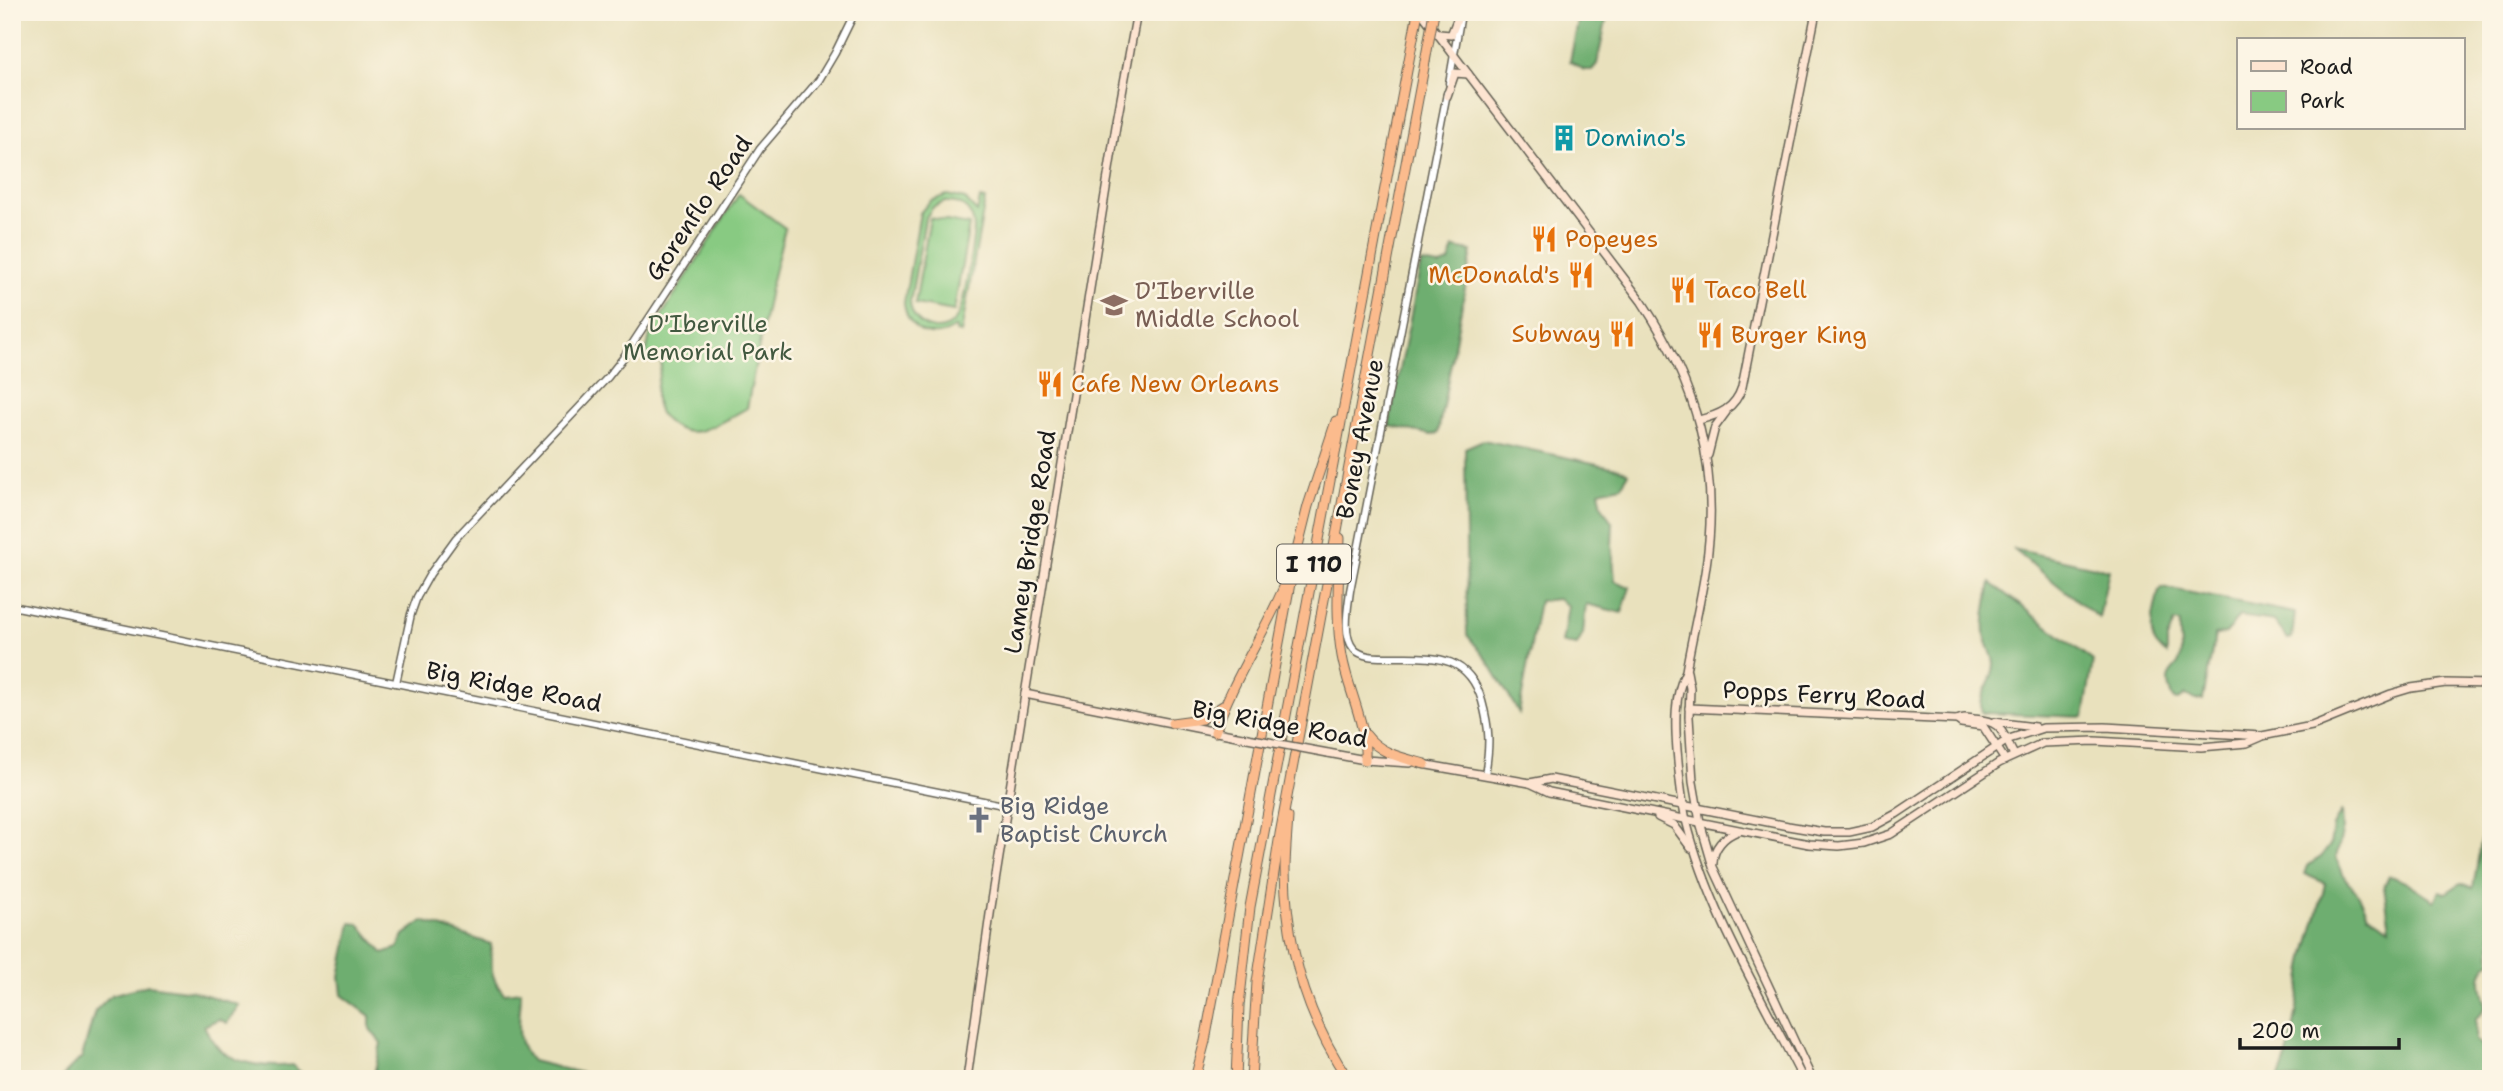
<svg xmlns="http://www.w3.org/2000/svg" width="2503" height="1091" font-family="'Shantell Sans',sans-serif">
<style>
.green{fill:#88ca82;stroke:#52734f;stroke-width:2;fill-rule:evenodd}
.forest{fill:#6eae70;stroke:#456546;stroke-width:2}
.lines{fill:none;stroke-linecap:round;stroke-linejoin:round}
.tertiary-casing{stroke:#646154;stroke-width:9}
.secondary-casing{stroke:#646154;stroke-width:10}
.motorway-casing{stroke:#646154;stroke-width:11}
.tertiary{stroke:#fff;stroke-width:6}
.secondary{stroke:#fde4d1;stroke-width:7}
.motorway{stroke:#fbbb8d;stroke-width:9}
.secondary-bridge-casing{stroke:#646154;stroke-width:10;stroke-linecap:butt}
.motorway-bridge-casing{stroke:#646154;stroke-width:11;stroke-linecap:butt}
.secondary-bridge{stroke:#fde4d1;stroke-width:7}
.motorway-bridge{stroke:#fbbb8d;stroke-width:9}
.labels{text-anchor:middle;stroke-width:5;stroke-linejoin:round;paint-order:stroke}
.shield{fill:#fcf5e5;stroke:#5f5d58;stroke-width:2}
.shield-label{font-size:23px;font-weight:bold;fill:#1c1c1c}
.culture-label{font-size:24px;fill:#0d838f;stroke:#fcf5e5;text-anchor:start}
.street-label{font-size:24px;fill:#1c1c1c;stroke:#fcf5e5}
.food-label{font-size:24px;fill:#c56008;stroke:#fcf5e5;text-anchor:start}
.education-label{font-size:24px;fill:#785e54;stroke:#fcf5e5;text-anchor:start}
.park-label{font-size:24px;fill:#425940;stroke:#fcf5e5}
.worship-label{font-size:24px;fill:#5b616d;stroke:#fcf5e5;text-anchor:start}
</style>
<rect width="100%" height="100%" fill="#fcf5e5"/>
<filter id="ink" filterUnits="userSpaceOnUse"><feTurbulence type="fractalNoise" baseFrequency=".0143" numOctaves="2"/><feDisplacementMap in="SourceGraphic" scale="14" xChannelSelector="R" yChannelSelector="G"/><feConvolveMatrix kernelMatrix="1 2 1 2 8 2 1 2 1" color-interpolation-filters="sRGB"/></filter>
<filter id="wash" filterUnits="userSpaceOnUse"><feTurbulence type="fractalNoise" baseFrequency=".00686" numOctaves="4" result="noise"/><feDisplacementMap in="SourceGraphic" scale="28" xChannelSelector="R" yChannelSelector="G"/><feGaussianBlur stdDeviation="1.57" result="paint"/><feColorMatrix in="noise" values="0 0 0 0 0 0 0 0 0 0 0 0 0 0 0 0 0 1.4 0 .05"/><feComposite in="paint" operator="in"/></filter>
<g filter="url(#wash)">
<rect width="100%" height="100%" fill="#e9e1bd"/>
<!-- green -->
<g class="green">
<path d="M739,194L785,228L770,289L747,408C733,416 719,425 703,430C682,437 657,421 656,399C655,387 660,373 662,362L645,359L650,334Z"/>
<path d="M947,195L965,199L977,212L980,199L985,200L961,333L956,332V327C933,343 907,331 904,303L920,213L930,201ZM945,202C963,201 974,212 974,230C971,254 967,291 959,313C948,341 911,329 910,302L925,219L933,207Z"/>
<path d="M930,218L969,225L954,311L915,304Z"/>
</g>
<!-- forest -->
<g class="forest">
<path d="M1580,12H1608L1597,64L1592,70H1584L1570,61Z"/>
<path d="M1454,248L1472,251L1438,433L1432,435L1389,426L1421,263L1439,266L1449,262Z"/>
<path d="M1483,440L1617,468L1628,473L1622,486L1599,491L1602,506L1613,524L1612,545L1615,581L1630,587L1622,613L1586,604L1583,634L1577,645L1562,643L1568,606L1558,599L1539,601L1519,713L1486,658L1467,635L1465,448Z"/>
<path d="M2013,549L2109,570L2099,618Z"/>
<path d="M1991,583L2093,661L2084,717L1982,713C1977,694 1993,683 1994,665C1994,655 1986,644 1985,633C1983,618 1988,598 1991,583Z"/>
<path d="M2161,587L2295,613L2292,638L2288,639L2274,621L2239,616L2226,634L2215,635L2203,700H2195L2186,695L2179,700L2173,699C2158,666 2181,675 2181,652C2181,642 2179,633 2180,623L2174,622L2167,639V654C2142,639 2154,618 2158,593Z"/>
<path d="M2342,811L2343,829L2336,858L2345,878L2359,895L2368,915L2390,928L2384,887L2389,876C2406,879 2419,893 2435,901L2440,891L2446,893L2461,883L2473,888L2483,830L2491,832V961C2476,973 2481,989 2486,1006L2482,1013L2476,1019L2475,1040L2484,1048H2491V1079H2278C2295,1043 2297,1001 2304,962C2310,936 2320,910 2325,883L2304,874L2307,866L2321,857L2330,845L2333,826Z"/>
<path d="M423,921L491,944C493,965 487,974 504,993L521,991C521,1016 512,1042 532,1061L606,1079H373L381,1043L370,1029V1016L342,995L340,976L351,923L359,924L383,953L398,948L404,935Z"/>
<path d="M148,985L193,991L239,1005L227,1023L219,1019L204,1026C208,1033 214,1044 220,1050C239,1065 270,1068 292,1065L304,1075L303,1079H60L82,1057L95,1011L111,995Z"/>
</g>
</g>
<g filter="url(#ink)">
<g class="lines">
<!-- tertiary casing -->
<g class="tertiary-casing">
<g id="tertiary">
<path d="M1449,83L1461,14"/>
<path d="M1447,93L1350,591C1348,607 1342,636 1354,649C1362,657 1374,657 1385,657C1428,658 1467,650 1482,701C1490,730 1490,745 1485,775"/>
<path d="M12,606L1008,806"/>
<path d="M396,683L411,614L417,597L430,574L456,538L608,377L623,358L760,149L819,80L835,53L855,12"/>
</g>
</g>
<!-- secondary casing -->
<g class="secondary-casing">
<g id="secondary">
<path d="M1421,12L1642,302C1696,384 1721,468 1706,566C1701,601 1692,636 1686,671C1674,696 1675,723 1677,750C1679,773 1681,797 1686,820C1709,912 1760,994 1803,1079"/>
<path d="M1439,34L1451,35L1460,12"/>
<path d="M1447,96L1455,73L1468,74"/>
<path d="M1699,420C1719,415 1735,409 1742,387L1816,12"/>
<path d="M1708,455L1715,427L1726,412"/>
<path d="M1687,672L1690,688L1689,717L1693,782L1700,822L1713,867L1812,1079"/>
<path d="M1025,694L1242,737"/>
<path d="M1689,708L1957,720C1963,717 1967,718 1974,719C2003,721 2001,731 2014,755"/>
<path d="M1957,720L1961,723L1983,726L2005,760"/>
<path d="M1994,722L2035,727"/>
<path d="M1328,753L1365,760L1410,763"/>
<path d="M1422,764L1530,783L1549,792L1809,844L1839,846L1864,843L1891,834L1999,763L2043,743L2095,741L2201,747L2247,743L2261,737"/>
<path d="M1530,783L1551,779L1788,826L1824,832H1849L1872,827L1896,814L2009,739L2043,728L2105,727L2262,736L2312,726L2391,694L2411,688L2446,683L2491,684"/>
<path d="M1658,817L1674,825L1691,848"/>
<path d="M1713,863C1713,848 1724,836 1738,831"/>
<path d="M967,1079L991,907L1116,126L1137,12"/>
</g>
</g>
<!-- motorway casing -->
<g class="motorway-casing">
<g id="motorway">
<path d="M1340,538C1339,577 1335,617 1342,656C1348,691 1367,723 1365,760"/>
<path d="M1172,723L1202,719L1223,706"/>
<path d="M1215,732C1233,678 1266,632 1287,580"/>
<path d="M1366,735C1380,754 1403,758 1425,764"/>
<path d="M1288,817C1287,834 1285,853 1285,870C1286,946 1306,1016 1348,1079"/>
<path d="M1195,1079L1205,1041L1294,562L1308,506L1336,421"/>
<path d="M1236,1079L1239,1006L1250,907L1418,12"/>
<path d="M1251,1079L1257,982L1280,834L1425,62"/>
</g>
</g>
<!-- tertiary -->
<use href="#tertiary" class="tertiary"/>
<!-- secondary -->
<use href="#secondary" class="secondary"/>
<!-- motorway -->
<use href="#motorway" class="motorway"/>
<!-- secondary-bridge casing -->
<g class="secondary-bridge-casing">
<path id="secondary-bridge" d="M1242,737L1328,753"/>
</g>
<!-- motorway-bridge casing -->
<g class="motorway-bridge-casing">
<path id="motorway-bridge" d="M1425,62L1434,12"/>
</g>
<!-- secondary-bridge -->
<use href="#secondary-bridge" class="secondary-bridge"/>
<!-- motorway-bridge -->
<use href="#motorway-bridge" class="motorway-bridge"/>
</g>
</g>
<!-- icons -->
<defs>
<g id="building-bare" transform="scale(2.1)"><path d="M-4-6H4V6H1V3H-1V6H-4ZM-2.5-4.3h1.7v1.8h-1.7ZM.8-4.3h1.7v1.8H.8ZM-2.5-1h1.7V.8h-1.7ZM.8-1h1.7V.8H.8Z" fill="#0f9aa8" stroke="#fcf5e5" stroke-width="2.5" paint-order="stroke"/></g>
<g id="restaurant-bare" transform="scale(2.1)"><path d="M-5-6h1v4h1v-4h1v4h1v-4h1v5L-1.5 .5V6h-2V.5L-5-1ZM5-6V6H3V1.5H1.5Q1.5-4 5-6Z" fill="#e8710a" stroke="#fcf5e5" stroke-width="2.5" paint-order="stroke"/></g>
<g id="school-bare" transform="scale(2.1)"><path d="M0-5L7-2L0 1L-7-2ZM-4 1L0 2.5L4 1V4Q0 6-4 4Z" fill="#8d6e63" stroke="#fcf5e5" stroke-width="2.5" paint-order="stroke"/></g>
<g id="church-bare" transform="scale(2.1)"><path d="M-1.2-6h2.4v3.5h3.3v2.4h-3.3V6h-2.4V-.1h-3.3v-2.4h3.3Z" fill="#6b7280" stroke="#fcf5e5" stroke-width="2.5" paint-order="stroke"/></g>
</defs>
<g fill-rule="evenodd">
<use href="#building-bare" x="1564" y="138"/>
<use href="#restaurant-bare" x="1544" y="239"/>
<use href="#restaurant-bare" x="1581" y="275"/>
<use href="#restaurant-bare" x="1683" y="290"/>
<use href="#school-bare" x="1114" y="305"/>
<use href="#restaurant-bare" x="1622" y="334"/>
<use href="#restaurant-bare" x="1710" y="335"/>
<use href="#restaurant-bare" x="1050" y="384"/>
<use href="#church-bare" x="979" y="820"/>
</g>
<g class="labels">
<!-- shield labels -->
<rect class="shield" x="1277" y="544.5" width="74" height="39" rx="5"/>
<g class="shield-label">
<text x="1314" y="572">I 110</text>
</g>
<!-- culture labels -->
<g class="culture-label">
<text x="1585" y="146">Domino's</text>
</g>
<!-- street labels -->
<g class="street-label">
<text transform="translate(699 208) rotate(-56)" y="8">Gorenflo Road</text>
<text transform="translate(1360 439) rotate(-79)" y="8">Boney Avenue</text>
<text transform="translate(1030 542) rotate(-81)" y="8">Lamey Bridge Road</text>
<text transform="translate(514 687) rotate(11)" y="8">Big Ridge Road</text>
<text transform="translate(1824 695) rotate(3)" y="8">Popps Ferry Road</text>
<text transform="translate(1280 724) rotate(10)" y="8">Big Ridge Road</text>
</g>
<!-- food labels -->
<g class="food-label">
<text x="1565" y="247">Popeyes</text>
<text x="1560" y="283" text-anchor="end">McDonald's</text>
<text x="1704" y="298">Taco Bell</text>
<text x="1601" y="342" text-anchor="end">Subway</text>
<text x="1731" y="343">Burger King</text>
<text x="1071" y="392">Cafe New Orleans</text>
</g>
<!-- education labels -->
<g class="education-label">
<text x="1135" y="299">D'Iberville<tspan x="1135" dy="28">Middle School</tspan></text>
</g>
<!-- park labels -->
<g class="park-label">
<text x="708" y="332">D'Iberville<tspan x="708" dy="28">Memorial Park</tspan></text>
</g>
<!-- worship labels -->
<g class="worship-label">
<text x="1000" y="814">Big Ridge<tspan x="1000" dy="28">Baptist Church</tspan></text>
</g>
</g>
<!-- margin -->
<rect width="2503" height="1091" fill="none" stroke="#fcf5e5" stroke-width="42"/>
<!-- legend -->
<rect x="2237" y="38" width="228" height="91" fill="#fcf5e5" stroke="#a29e95" stroke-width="2"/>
<rect x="2251" y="61" width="35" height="10" fill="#fde4d1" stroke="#a29e95" stroke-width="2"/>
<text x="2300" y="74" font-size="21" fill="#1c1c1c">Road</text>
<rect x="2251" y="91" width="35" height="21" fill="#88ca82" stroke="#a29e95" stroke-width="2"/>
<text x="2300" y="108" font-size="21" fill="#1c1c1c">Park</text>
<!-- scale -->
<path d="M2240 1038v10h159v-10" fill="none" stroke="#1c1c1c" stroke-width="3.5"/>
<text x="2251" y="1038" font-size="21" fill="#1c1c1c" stroke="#fcf5e5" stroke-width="5" paint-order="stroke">200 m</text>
</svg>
